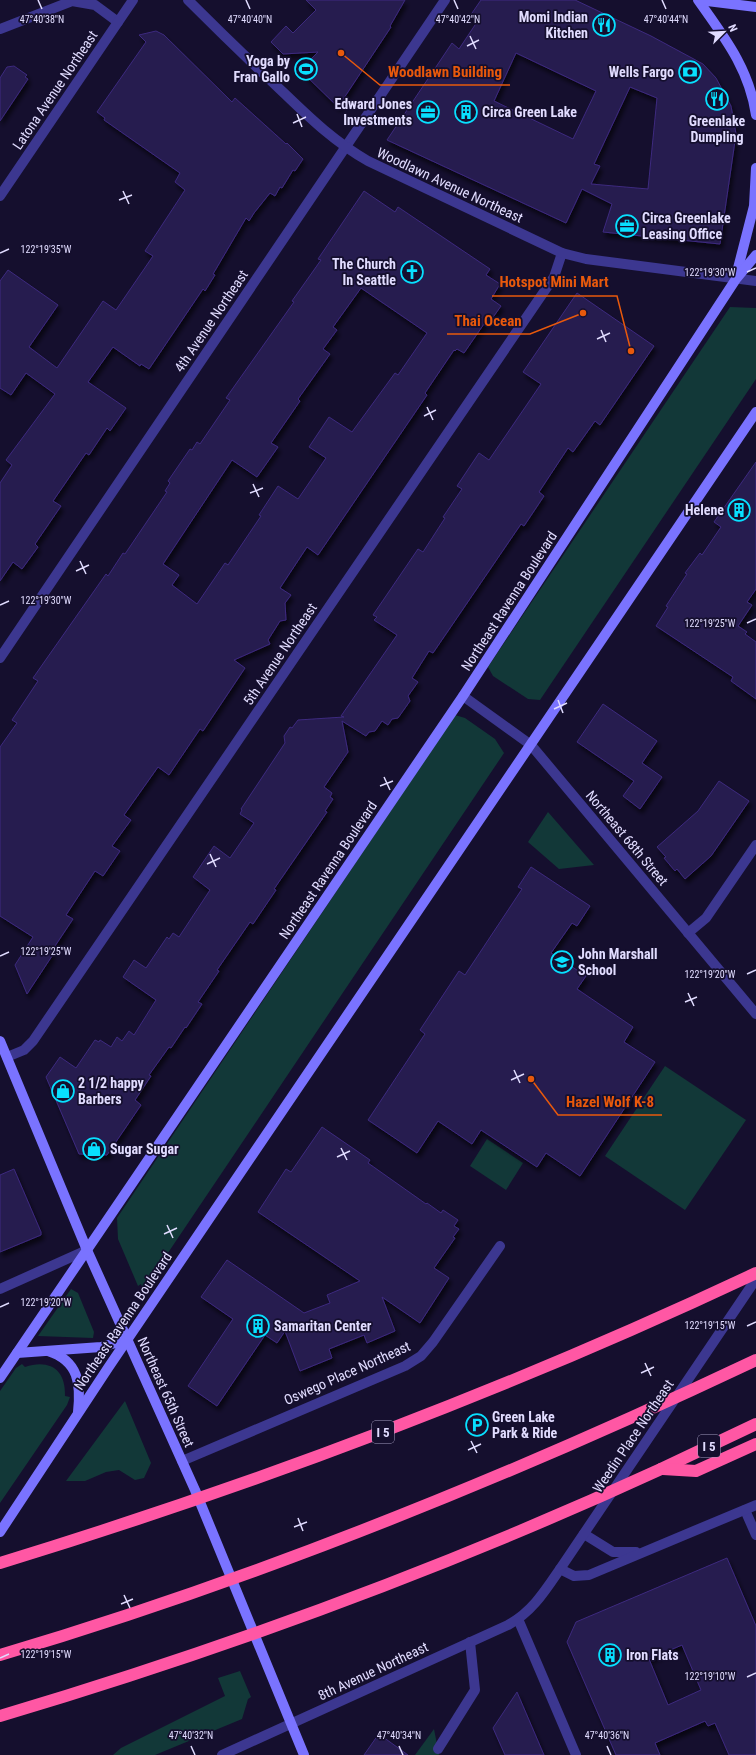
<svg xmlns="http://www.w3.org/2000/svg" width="756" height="1755" font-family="'Roboto Condensed',sans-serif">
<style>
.green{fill:#123838}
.building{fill:#261a50;stroke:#3d2a7e;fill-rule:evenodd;filter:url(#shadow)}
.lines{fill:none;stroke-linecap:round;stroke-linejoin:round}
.minor{stroke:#3c3790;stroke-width:10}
.tertiary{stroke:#3c3790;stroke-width:10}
.secondary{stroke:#7a73ff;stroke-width:10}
.motorway{stroke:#ff57a4;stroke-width:12}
.motorway-bridge{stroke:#ff57a4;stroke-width:12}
.ticks{fill:none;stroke:#e1dcff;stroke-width:1.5}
.labels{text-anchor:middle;stroke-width:3.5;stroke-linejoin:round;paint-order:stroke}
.shield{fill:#150f2e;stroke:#a49ec0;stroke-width:1}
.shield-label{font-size:13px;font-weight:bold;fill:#e1dcff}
.poi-label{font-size:14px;font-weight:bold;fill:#e1dcff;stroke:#150f2e;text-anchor:start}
.street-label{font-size:14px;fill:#e1dcff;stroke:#150f2e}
.ticks-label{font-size:10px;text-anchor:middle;fill:#e1dcff;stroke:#150f2e;stroke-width:3.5;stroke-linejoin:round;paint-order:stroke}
.leader{fill:none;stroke:#e8590c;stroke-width:1.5}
.callout-dot{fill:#e8590c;stroke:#150f2e;stroke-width:1.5}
.callout-label{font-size:15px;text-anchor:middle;font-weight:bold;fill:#e8590c;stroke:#150f2e;stroke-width:3.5;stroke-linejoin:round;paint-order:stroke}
</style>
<defs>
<filter id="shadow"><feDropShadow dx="2.5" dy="4.5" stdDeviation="2" flood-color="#0009"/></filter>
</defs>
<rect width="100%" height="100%" fill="#150f2e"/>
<!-- green -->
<g class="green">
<path d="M730,307L756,308V379L540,700L528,699L493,676L488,667Z"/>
<path d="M455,715L465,718L495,739L504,753L143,1290L141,1284L138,1286L118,1239L117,1218Z"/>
<path d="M548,812L594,865L559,869L528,842Z"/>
<path d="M665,1066L746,1120L685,1210L605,1156Z"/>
<path d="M487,1139L523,1163L506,1190L470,1166Z"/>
<path d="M71,1289L78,1293L94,1332L93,1338L38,1336Z"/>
<path d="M22,1364L25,1367C49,1359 66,1369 65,1396L70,1397L67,1405L0,1503V1391L16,1368Z"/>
<path d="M125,1401L151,1463L144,1478L135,1480L119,1470L106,1472L85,1481H66Z"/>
<path d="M240,1671L251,1697L248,1699L242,1719L155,1755H113L121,1748L225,1696L218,1678Z"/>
<path d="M434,1729L439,1755H415Z"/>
</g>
<!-- building -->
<g class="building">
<path d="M306,0H405L390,26L391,27L338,107L300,70L318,52L283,54L271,42L286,26L293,33L316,10Z"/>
<path d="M481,0H575L651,36L703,64L716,78L731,106L736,134L720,244L603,232L612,204L582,189L566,223L387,140L452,43L459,49L477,22L470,16ZM516,53L596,91L573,139L494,101ZM630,87L657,98L648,189L591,184L600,166L594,164Z"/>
<path d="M156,31L164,35L232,102L235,98L286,144L287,143L303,159L295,171L293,170L282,188L280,187L275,196L270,193L254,213L249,221L246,218L213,274L215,275L205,291L203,289L149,369L141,364L140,366L113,347L88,382L126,408L110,431L107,428L89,455L86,453L53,501L61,506L35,544L38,547L22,569L13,562L0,581V483L12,465L6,460L55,394L26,373L11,395L0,388V281L8,270L58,305L29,347L57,368L103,301L116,310L153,256L145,251L185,190L175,182L180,173L104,120L105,118L97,112L146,42L139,35Z"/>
<path d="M14,66L27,75L25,77L28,79L0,121V78L7,67Z"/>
<path d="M364,191L395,212L398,207L490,269L486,275L500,284L491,299L501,306L489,323L486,321L464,353L457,349L455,351L454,350L425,393L427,395L318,555L307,547L280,588L291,595L285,603L286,620L280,621L268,640L270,644L234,660L245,668L203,731L200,729L169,775L158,767L124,815L131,820L112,846L120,851L103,876L95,871L66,915L73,919L51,952L52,956L27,994L15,965L33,937L0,916V747L17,723L12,720L38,681L33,678L106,574L108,576L123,553L125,554L167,492L165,491L170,483L168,481L190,449L192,450L197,442L200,444L230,400L226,398L294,302L292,301L321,260L318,259ZM361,288L427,333L398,375L395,373L352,432L329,417L309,447L326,458L298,499L278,486L259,515L261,516L228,565L225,563L197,604L172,585L179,575L163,564L232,460L257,477L278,447L271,443L300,401L298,399L330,354L323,349L337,330L333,327Z"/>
<path d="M577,293L654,346L600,425L595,421L573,452L568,448L539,492L544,496L524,526L521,524L433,653L429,651L412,678L418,682L408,696L410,701L398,718L392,719L388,725L382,721L375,731L369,732L366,736L342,721L348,752L324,787L332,793L330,797L333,799L325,811L327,812L274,889L276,890L253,924L250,922L217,970L219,971L198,1002L202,1004L186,1028L185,1027L171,1048L169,1047L149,1075L151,1076L135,1100L141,1105L107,1155L79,1154L46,1077L60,1057L76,1068L95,1040L99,1042L100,1040L111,1047L117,1037L122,1041L129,1031L134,1035L156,1000L123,977L134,960L146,968L167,937L169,939L173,933L179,937L210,890L193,877L214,846L230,858L254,823L240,814L242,810L241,809L285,743L284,736L290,727L292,728L298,720L344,717L341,716L397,635L374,620L377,617L373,615L418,549L423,552L445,518L443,517L462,489L457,486L479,453L489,460L541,384L523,372Z"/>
<path d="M756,462V589L747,602L752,605L738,626L747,632L745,634L756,642V699L731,681L733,677L656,626L668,607L666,606L687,574L685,573L700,553L702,555L721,527L714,522Z"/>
<path d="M603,704L657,741L642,763L662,777L640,809L623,796L634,781L577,742Z"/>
<path d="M719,781L749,801L711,856L685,879L677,869L675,871L664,858L666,857L657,847L698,811Z"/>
<path d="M531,867L590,906L577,926L572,923L551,953L586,976L577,989L633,1027L624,1042L655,1062L580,1176L546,1153L537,1167L481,1130L472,1144L438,1121L417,1153L368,1120L425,1034L420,1030L459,971L465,975L522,889L518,887Z"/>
<path d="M322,1127L370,1160L368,1163L426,1204L427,1203L441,1213L443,1210L458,1220L454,1226L459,1229L453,1237L455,1238L434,1268L449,1278L420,1323L382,1297L395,1331L367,1343L364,1335L329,1349L332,1358L300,1371L285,1331L277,1343L265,1335L217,1406L188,1386L233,1319L201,1297L227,1260L304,1313L330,1303L327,1295L360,1281L258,1212L286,1169L291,1172Z"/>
<path d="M14,1169L41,1232V1235L0,1252V1175Z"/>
<path d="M727,1558L756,1626V1755H729L715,1723L708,1726L705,1721L655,1743L660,1755H616L567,1642L576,1622ZM682,1645L701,1690L668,1705L649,1659Z"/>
<path d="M517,1692L544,1755H505L493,1728Z"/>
<path d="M378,1735L383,1737L408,1755H364Z"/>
</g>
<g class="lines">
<!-- minor -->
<g class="minor">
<path d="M0,29L72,1L95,5L118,22"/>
<path d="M0,658L445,0"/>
<path d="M463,696L531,745L756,1014"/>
<path d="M688,933L706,918L756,845"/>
<path d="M7,1057L24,1050L33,1041L554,277L562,253"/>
<path d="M0,1289L87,1250"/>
<path d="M182,1461L405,1366L421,1356L433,1342L500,1246"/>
<path d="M745,1510L756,1535"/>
<path d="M518,1619L576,1755"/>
<path d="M438,1749L475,1690L470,1642"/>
</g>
<!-- tertiary -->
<g class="tertiary">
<path d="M188,0C220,32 252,63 285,94C312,120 335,142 368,161L562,253L586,259L756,281"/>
<path d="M0,196L133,0"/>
<path d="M584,1534L613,1552H636"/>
<path d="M560,1569L574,1576L589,1575L756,1505"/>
<path d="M222,1755L508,1625C532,1612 545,1591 560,1569L756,1279"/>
</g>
<!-- secondary -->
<g class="secondary">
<path d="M698,0C724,37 749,68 756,115"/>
<path d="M699,0L756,7"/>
<path d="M736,276L754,206L756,168"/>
<path d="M0,1041L87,1250L195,1490L304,1755"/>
<path d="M48,1351C79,1361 81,1384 78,1412"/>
<path d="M17,1353L101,1347L127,1340"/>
<path d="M0,1378L463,696L736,279L756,255"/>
<path d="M0,1532L108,1368L756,412"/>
</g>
<!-- motorway -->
<g class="motorway">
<path d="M661,1469L756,1424"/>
<path d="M663,1469L696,1471L756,1444"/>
</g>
<!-- motorway-bridge -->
<g class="motorway-bridge">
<path d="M0,1563C258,1484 512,1388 756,1273"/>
<path d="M0,1655C260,1578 511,1476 756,1360"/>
<path d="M0,1716C225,1649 448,1567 661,1469"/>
</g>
</g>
<!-- ticks -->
<path class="ticks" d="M38,0L42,9M246,0L250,9M454,0L458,9M662,0L666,9M470,36L476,49M467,46L479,40M297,114L302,127M293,123L306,117M123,191L129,204M119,200L132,195M0,253L9,249M747,272L756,268M601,330L606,342M597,339L610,333M427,407L433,420M424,416L436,410M253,484L259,497M250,493L263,488M80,561L86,574M76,571L89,565M0,605L9,601M747,623L756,619M558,700L563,713M554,709L567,703M384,777L390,790M380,786L393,781M210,854L216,867M207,864L220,858M0,956L9,952M747,974L756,970M688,993L694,1006M685,1002L697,997M514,1070L520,1083M511,1080L524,1074M341,1148L347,1160M337,1157L350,1151M167,1225L173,1238M164,1234L177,1228M0,1307L9,1303M747,1326L756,1322M645,1363L651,1376M641,1373L654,1367M471,1441L477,1453M468,1450L481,1444M298,1518L303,1531M294,1527L307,1522M124,1595L130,1608M121,1604L133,1599M0,1658L9,1654M747,1677L756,1673M191,1746L195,1755M399,1746L403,1755M607,1746L611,1755"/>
<!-- icons -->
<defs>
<g id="restaurant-ring" transform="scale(1.15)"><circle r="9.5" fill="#150f2e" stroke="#08e0ff" stroke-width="1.5"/><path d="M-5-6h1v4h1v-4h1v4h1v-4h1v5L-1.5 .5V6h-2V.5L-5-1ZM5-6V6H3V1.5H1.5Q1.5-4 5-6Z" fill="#08e0ff"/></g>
<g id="stadium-ring" transform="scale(1.15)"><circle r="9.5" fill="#150f2e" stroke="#08e0ff" stroke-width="1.5"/><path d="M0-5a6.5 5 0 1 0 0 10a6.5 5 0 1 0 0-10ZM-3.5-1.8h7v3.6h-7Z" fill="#08e0ff"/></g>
<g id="bank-ring" transform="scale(1.15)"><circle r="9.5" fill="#150f2e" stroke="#08e0ff" stroke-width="1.5"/><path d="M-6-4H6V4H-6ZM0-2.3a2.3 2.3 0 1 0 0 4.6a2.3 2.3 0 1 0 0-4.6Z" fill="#08e0ff"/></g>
<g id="office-ring" transform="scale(1.15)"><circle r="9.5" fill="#150f2e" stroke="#08e0ff" stroke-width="1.5"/><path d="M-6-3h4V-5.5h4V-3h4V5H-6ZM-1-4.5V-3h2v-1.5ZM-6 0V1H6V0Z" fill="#08e0ff"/></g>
<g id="building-ring" transform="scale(1.15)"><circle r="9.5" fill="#150f2e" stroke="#08e0ff" stroke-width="1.5"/><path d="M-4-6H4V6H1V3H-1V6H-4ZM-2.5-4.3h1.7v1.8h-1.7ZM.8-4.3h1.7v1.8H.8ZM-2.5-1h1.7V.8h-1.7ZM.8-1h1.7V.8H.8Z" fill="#08e0ff"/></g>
<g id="church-ring" transform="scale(1.15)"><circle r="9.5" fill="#150f2e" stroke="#08e0ff" stroke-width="1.5"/><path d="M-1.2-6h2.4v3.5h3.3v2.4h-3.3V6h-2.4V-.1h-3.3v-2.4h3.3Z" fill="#08e0ff"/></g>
<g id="school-ring" transform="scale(1.15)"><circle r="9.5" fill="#150f2e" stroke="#08e0ff" stroke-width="1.5"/><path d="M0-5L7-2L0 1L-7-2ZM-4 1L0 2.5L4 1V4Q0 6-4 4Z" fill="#08e0ff"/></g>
<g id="shop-ring" transform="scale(1.15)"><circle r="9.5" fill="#150f2e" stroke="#08e0ff" stroke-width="1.5"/><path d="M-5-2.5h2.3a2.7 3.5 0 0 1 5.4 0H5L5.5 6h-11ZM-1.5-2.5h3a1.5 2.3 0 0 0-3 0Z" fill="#08e0ff"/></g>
<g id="parking-ring" transform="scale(1.15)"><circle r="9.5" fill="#150f2e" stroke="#08e0ff" stroke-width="1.5"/><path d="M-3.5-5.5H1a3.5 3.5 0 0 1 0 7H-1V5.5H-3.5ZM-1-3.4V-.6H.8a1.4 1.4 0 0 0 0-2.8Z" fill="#08e0ff"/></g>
</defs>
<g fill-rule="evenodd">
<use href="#restaurant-ring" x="604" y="25"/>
<use href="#stadium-ring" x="306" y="69"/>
<use href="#bank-ring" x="690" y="72"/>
<use href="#restaurant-ring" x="717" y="99"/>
<use href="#office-ring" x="428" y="112"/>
<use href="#building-ring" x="466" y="112"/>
<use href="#office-ring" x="627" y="226"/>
<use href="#church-ring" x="412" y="272"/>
<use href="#building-ring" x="739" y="510"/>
<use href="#school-ring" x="562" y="962"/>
<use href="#shop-ring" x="63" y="1091"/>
<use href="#shop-ring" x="94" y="1149"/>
<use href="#building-ring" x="258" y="1326"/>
<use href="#parking-ring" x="477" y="1425"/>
<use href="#building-ring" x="610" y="1655"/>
</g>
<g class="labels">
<!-- shield labels -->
<g class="shield">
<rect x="372" y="1421" width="22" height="22" rx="3"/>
<rect x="698" y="1435" width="22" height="22" rx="3"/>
</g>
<g class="shield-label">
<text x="383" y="1437">I 5</text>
<text x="709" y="1451">I 5</text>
</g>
<!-- poi labels -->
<g class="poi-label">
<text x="588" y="22" text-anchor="end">Momi Indian<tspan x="588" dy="16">Kitchen</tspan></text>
<text x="290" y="66" text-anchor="end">Yoga by<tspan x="290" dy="16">Fran Gallo</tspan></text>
<text x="674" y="77" text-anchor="end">Wells Fargo</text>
<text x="412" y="109" text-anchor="end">Edward Jones<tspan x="412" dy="16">Investments</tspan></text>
<text x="482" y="117">Circa Green Lake</text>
<text x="717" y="126" text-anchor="middle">Greenlake<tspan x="717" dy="16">Dumpling</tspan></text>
<text x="642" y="223">Circa Greenlake<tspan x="642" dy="16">Leasing Office</tspan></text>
<text x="396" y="269" text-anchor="end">The Church<tspan x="396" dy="16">In Seattle</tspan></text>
<text x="724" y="515" text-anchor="end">Helene</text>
<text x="578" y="959">John Marshall<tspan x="578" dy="16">School</tspan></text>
<text x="78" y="1088">2 1/2 happy<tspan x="78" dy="16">Barbers</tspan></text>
<text x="110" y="1154">Sugar Sugar</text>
<text x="274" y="1331">Samaritan Center</text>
<text x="492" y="1422">Green Lake<tspan x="492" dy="16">Park &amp; Ride</tspan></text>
<text x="626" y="1660">Iron Flats</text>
</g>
<!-- street labels -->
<g class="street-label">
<text transform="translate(55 90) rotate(-56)" y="5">Latona Avenue Northeast</text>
<text transform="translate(450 185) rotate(25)" y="5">Woodlawn Avenue Northeast</text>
<text transform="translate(211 321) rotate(-56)" y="5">4th Avenue Northeast</text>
<text transform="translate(509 601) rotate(-57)" y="5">Northeast Ravenna Boulevard</text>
<text transform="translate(280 654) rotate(-56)" y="5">5th Avenue Northeast</text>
<text transform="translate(627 838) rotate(50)" y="5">Northeast 68th Street</text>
<text transform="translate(328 870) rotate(-56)" y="5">Northeast Ravenna Boulevard</text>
<text transform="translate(123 1321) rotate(-56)" y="5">Northeast Ravenna Boulevard</text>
<text transform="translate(347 1373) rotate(-24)" y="5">Oswego Place Northeast</text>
<text transform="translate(166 1392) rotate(66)" y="5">Northeast 65th Street</text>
<text transform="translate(633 1436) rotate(-56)" y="5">Weedin Place Northeast</text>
<text transform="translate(373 1671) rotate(-25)" y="5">8th Avenue Northeast</text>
</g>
</g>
<g class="ticks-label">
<text x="42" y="23">47°40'38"N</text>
<text x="250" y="23">47°40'40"N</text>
<text x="666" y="23">47°40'44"N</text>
<text x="458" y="23">47°40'42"N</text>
<text x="46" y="253">122°19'35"W</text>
<text x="710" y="276">122°19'30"W</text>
<text x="46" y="604">122°19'30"W</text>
<text x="710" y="627">122°19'25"W</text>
<text x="46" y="955">122°19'25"W</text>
<text x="710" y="978">122°19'20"W</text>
<text x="46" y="1306">122°19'20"W</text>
<text x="710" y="1329">122°19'15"W</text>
<text x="46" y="1658">122°19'15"W</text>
<text x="710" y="1680">122°19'10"W</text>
<text x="191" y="1739">47°40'32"N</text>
<text x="399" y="1739">47°40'34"N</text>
<text x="607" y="1739">47°40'36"N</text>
</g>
<!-- callouts -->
<path class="leader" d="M341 53L380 85H510M631 351L617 296H492M583 313L530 334H447M531 1079L558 1115H662"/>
<g class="callout-dot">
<circle cx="341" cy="53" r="4"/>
<circle cx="631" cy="351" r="4"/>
<circle cx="583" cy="313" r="4"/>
<circle cx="531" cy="1079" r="4"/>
</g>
<g class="callout-label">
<text x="445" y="77">Woodlawn Building</text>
<text x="554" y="287">Hotspot Mini Mart</text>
<text x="488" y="326">Thai Ocean</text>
<text x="610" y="1107">Hazel Wolf K-8</text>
</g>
<!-- north arrow -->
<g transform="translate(724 32) rotate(66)" stroke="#150f2e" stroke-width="3" paint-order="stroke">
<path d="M0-3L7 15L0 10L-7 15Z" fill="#e1dcff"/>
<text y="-6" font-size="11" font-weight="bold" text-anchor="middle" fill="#e1dcff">N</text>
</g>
</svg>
